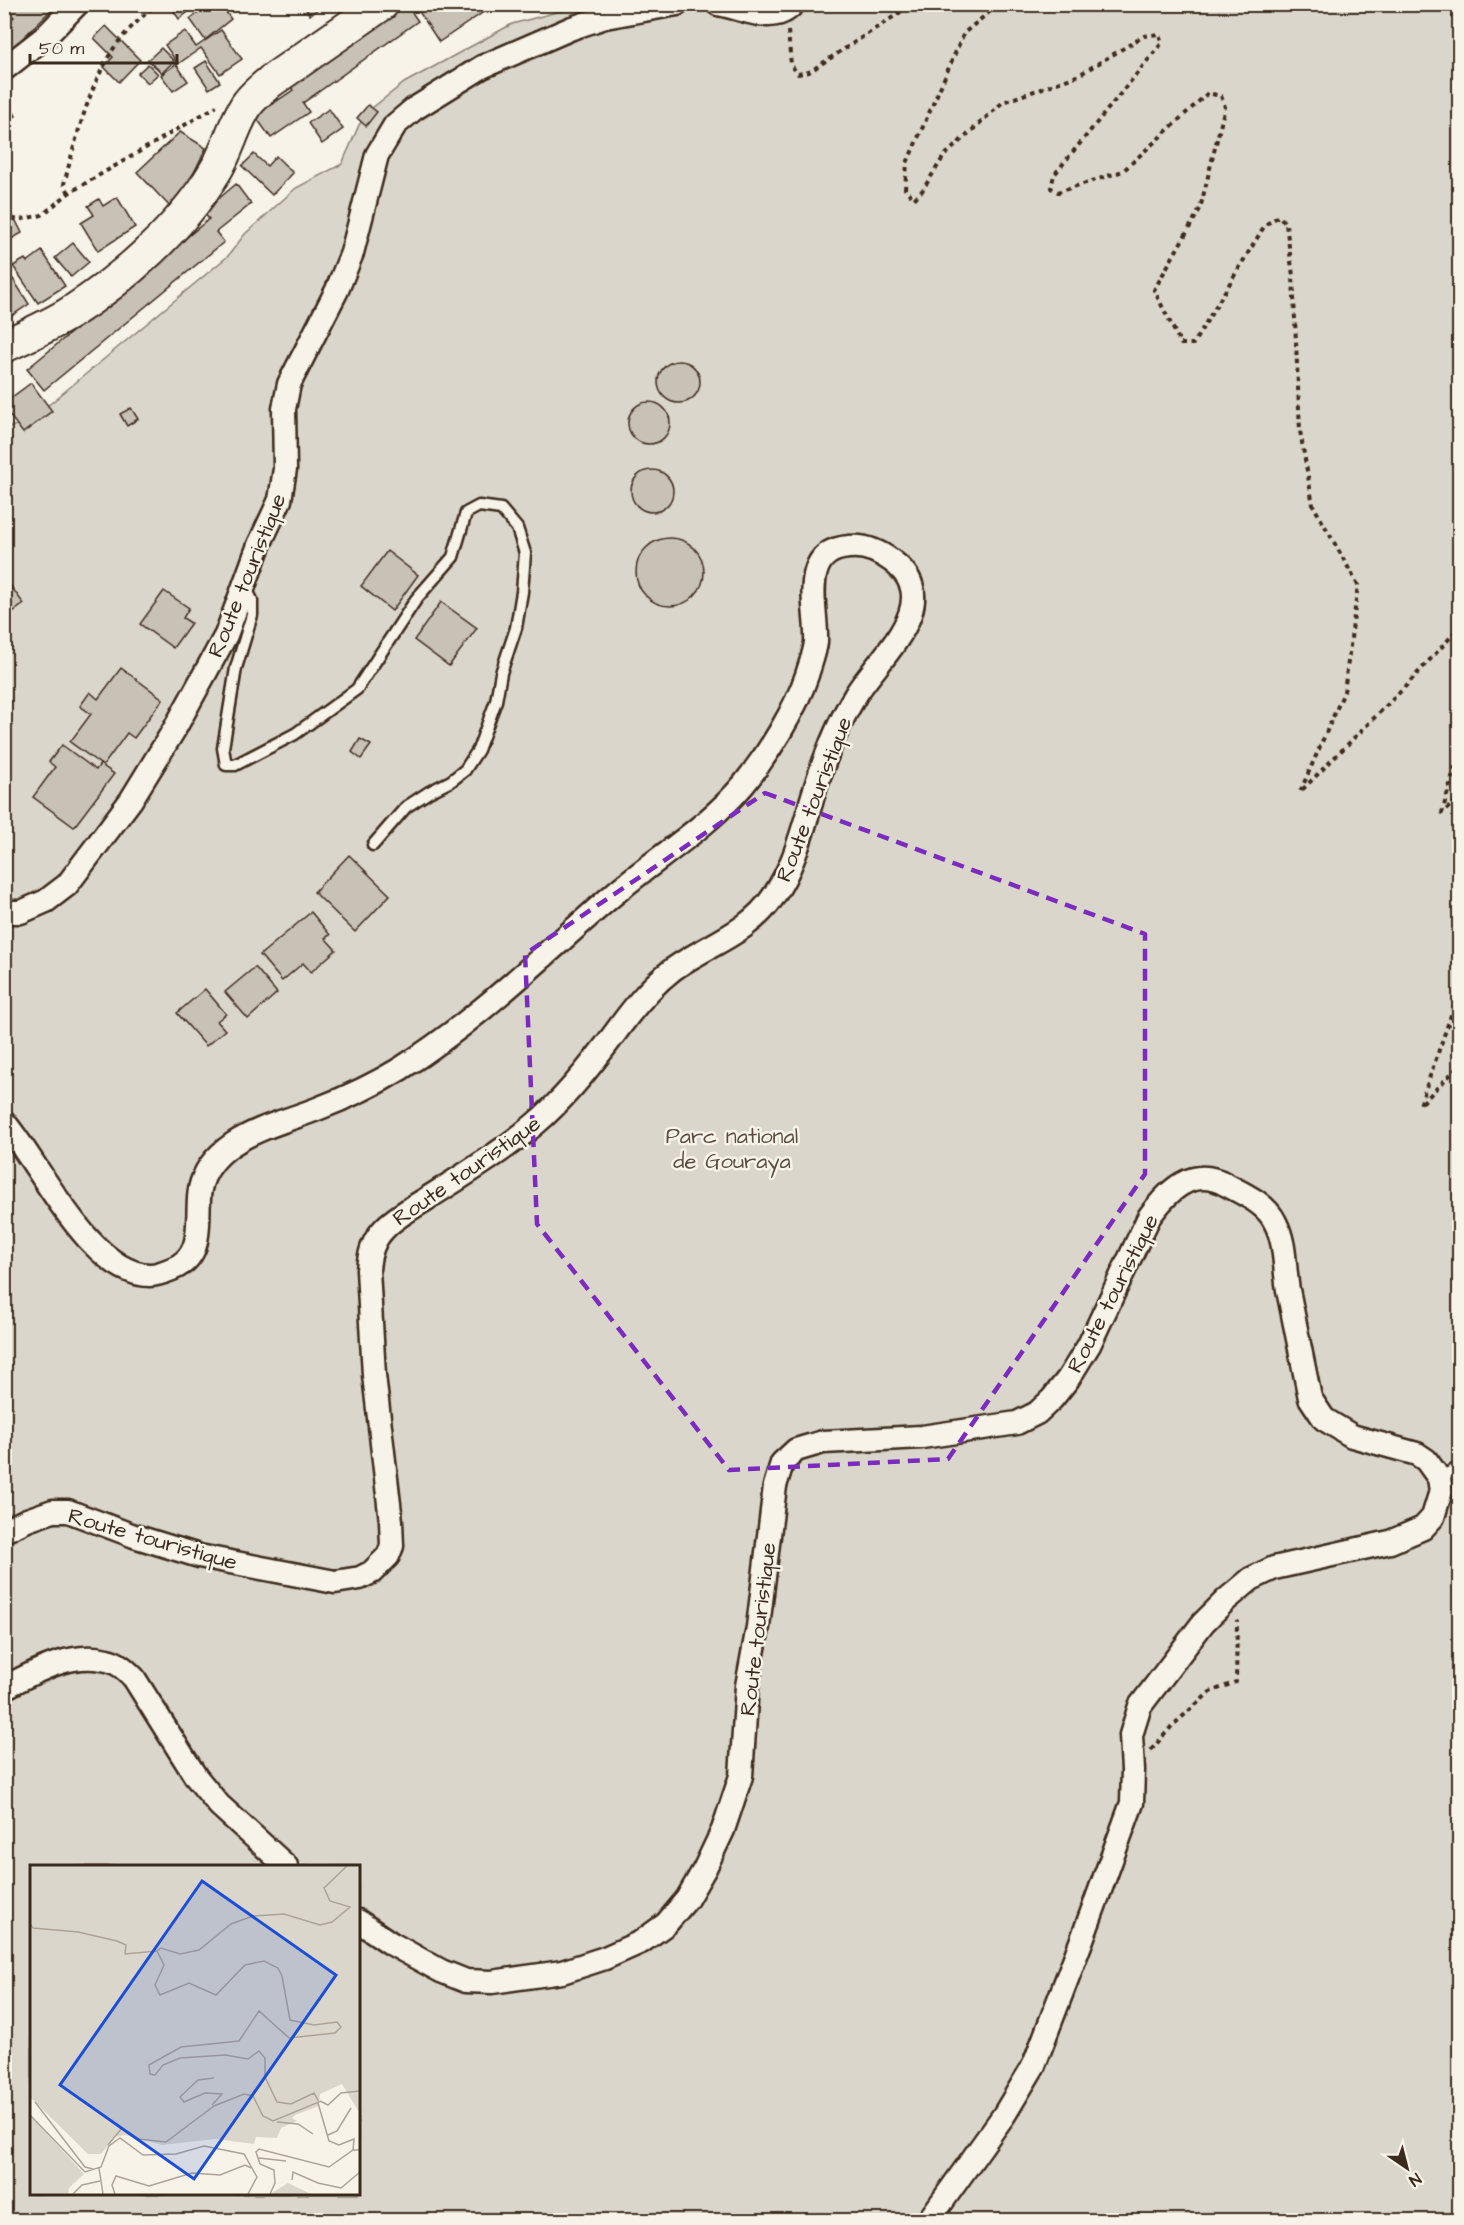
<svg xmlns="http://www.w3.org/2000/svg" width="1464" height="2225" font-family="'Architects Daughter',sans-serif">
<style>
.green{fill:#dbd6cb;stroke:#8b8074;stroke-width:1.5;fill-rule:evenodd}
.building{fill:#c8c1b6;stroke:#3b2a1e;stroke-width:1.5}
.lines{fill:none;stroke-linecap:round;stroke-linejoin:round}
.service-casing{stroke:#3b2a1e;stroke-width:15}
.minor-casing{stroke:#3b2a1e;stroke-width:27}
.secondary-casing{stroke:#3b2a1e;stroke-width:36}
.path{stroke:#3b2a1e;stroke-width:4;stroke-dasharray:4.5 4.5;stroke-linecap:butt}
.service{stroke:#f7f3e8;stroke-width:10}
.minor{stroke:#f7f3e8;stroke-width:22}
.secondary{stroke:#f7f3e8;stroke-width:32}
.marked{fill:none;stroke:#7b2cbf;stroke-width:4.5;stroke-dasharray:12 8;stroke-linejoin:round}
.labels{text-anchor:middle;stroke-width:5;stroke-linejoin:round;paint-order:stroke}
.street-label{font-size:22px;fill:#3b2a1e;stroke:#f7f3e8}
.park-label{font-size:22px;fill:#5b4c41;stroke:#f7f3e8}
.inset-road{fill:none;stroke:#aca397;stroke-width:1.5}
.view{fill:#1d4ed8;fill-opacity:0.15;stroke:#1d4ed8;stroke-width:3}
.inset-edge{fill:none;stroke:#3b2a1e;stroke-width:3}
</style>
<rect width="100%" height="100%" fill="#f7f3e8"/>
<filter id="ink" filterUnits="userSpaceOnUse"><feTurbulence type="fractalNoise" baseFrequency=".0167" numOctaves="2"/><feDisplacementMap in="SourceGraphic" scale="12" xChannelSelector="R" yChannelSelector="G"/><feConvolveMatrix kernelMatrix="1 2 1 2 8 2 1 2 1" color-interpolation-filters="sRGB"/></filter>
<g filter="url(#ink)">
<!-- green -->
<path class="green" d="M587,4L1459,5V2220H5L4,429L23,423L51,403L228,256L245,234L296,188L342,164L359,125L372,108L404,83L512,24ZM32,1866H358V2194H32Z"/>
<!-- building -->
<g class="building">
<path d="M4,4H57L11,50L4,43V17L10,21L14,17L4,8Z"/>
<path d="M181,4H199L179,19L173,10Z"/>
<path d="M209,4H220L231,19L205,40L190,19Z"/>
<path d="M302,4H324L310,15Z"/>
<path d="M395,4H406L418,21L303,103L309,112L271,138L255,116L293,90L287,82Z"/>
<path d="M414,4H489L491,7L439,42Z"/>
<path d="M106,26L140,60L119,82L104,67L113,57L94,38Z"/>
<path d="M221,30L242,59L220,74L201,48L178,64L165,45L185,31L196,47Z"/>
<path d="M161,48L174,61L162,73L148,60Z"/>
<path d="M206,61L220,82L209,89L195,68Z"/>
<path d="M148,64L158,74L148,83L138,73Z"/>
<path d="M176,64L188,81L173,91L161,75Z"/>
<path d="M4,94L16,116L4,123Z"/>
<path d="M368,105L377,112L366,126L357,118Z"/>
<path d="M329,109L343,129L322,144L308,123Z"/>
<path d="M180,132L206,148L175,212L137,172Z"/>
<path d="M254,154L267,166L276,156L293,173L272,195L242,166Z"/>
<path d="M236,184L251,204L216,232L224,242L44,390L27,369L209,219L203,212Z"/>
<path d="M117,197L135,227L98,251L81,223L94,215L88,206L99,199L103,206Z"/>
<path d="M15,219L22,233L4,243V225Z"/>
<path d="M73,243L89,262L71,277L55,258Z"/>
<path d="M42,251L65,286L38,303L13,266L25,259L27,262Z"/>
<path d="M13,279L29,304L4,321V285Z"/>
<circle cx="679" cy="382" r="21"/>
<path d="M31,383L52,411L23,433L4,408V403Z"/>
<circle cx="649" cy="423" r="21"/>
<path d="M131,408L138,419L127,426L120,414Z"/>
<circle cx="652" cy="491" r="21"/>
<circle cx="670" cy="572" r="34"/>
<path d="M387,551L418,575L392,611L361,586Z"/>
<path d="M6,580L24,604L4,618V582Z"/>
<path d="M164,591L189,608L183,618L191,623L173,648L140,624Z"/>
<path d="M441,602L477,628L449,666L414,640Z"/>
<path d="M121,668L163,699L134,738L127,733L103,766L70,742L91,714L80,706L90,692L98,699Z"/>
<path d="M360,739L371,745L361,759L352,752Z"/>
<path d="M62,745L96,770L100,764L114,774L74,827L33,797L55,767L49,762Z"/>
<path d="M349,855L390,895L355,932L314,892Z"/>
<path d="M311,912L330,935L325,938L336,950L311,972L303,963L282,981L260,955Z"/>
<path d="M255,967L277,993L248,1019L225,992Z"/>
<path d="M205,989L226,1014L217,1021L225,1030L206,1046L177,1013Z"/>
</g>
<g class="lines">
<!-- service casing -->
<g class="service-casing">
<g id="service">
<path d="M246,588L252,600V615L236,668L223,748L226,765H235L295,734L357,689L417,598L453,557L466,513L479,506L501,509L517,528L525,553L522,592L516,628L501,673L496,701L478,750L465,770L451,781L429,792L406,807L373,845"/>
<path d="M1439,1478L1460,1467"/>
</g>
</g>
<!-- minor casing -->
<g class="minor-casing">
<g id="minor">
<path d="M718,4C741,7 773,27 793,4"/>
<path d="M4,69L45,37L77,4"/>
<path d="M4,912H21L46,901L67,885L131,800L174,730L226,635L259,545L280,500L285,469L284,409L289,384L337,290L352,253L377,155L395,125L414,109L482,67L572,28L605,17L677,4"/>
<path d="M4,1122C39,1162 90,1275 150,1275C156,1275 167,1271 172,1269C207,1255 195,1219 200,1189C204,1169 217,1155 233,1144C259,1127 289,1120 317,1109C346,1098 374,1085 400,1069C478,1020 544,954 613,895C657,857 706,829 744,784C768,754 795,711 807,675C810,665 815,652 816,642C818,610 797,551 849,547C865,545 880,552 892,561C948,602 877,659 855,696C833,732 819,773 808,813C799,843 791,871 773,897C748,934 706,945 672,970C650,987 634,1007 618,1029C594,1062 566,1098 535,1124C503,1151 467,1173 431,1196C416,1206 397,1215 384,1229C373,1240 369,1254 368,1270L374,1375L391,1521L392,1546L388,1556L372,1572L360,1578L335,1582L199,1556L134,1536L68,1511H53L27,1520L4,1531"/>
<path d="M4,1688C34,1672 71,1651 107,1660C118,1662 126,1670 134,1678L196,1777L219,1805L286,1866"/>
<path d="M358,1921L392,1944L441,1971L466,1981L492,1982L562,1972L605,1958L641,1942L666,1924L687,1899L705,1868L723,1830L741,1776L747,1686L758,1627L775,1486L782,1463L796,1450L823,1442L922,1437L1017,1423L1037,1413L1052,1399L1068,1379L1089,1345L1149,1217C1168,1191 1192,1166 1225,1184C1242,1193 1266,1203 1275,1222C1286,1243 1284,1267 1288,1290C1295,1326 1303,1362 1310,1398L1324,1419L1352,1436L1417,1454L1426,1460L1439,1478L1441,1491L1433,1517L1423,1528L1390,1542L1274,1568L1251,1579L1226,1600L1203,1623L1140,1706L1131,1735L1133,1770L1132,1803L1081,1942L1034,2065L1004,2115L929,2220"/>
</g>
</g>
<!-- secondary casing -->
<g class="secondary-casing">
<path id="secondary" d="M4,346C26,336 49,326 70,313C123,279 181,228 214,173C228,152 233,124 248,103C255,94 263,88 271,81L382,4"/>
</g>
<!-- path -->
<g class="path">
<path d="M995,4L993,9L964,33L907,163L905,189L914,199L922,191L944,156L1003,102L1077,76L1144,36L1159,34L1162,43L1054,175L1051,188L1058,192L1123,171L1208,93L1221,96L1225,107L1200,209L1154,290L1181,344H1193L1265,225L1279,216L1286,224L1293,276L1300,431L1313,505L1358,585L1344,692L1300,792L1403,689L1460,627"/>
<path d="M788,31L791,65L798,74L809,72L913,4"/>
<path d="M69,193L64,184C75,142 87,94 109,56C120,36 139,20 156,4"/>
<path d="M4,215L18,220L42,215L69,193L217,106"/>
<path d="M1460,749L1442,813L1460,798"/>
<path d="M1460,989L1420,1105L1460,1065"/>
<path d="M1151,1750L1172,1726L1210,1692L1236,1682L1237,1620"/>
</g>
<!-- service -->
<use href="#service" class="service"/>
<!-- minor -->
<use href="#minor" class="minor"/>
<!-- secondary -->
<use href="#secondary" class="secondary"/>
</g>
</g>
<!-- marked area -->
<path class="marked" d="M765,793L1145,934V1174L948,1459L729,1470L537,1224L525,954Z"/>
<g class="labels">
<!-- street labels -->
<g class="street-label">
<text transform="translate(246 575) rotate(-68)" y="8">Route touristique</text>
<text transform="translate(813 799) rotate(-69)" y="8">Route touristique</text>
<text transform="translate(466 1170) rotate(-35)" y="8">Route touristique</text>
<text transform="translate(1112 1293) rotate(-63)" y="8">Route touristique</text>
<text transform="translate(153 1538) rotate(16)" y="8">Route touristique</text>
<text transform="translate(757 1629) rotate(-83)" y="8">Route touristique</text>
</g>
<!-- park labels -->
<g class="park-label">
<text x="732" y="1143">Parc national<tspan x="732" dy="25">de Gouraya</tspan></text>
</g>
</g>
<!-- overview -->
<g transform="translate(30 1865)">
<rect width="330" height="330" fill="#f7f3e8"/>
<path d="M0,1H330V249L312,219L290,229L289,241L265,250L262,253L267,256L251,263L247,273L226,272L224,279L185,274L132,280L95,270L85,272L71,289H58L0,232ZM0,250L54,309L39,323L38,329H0ZM258,318L281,329H240Z" fill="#dbd6cb"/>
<path class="inset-road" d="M0,59L3,63L48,67L87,76L96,80L95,89L127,86M290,236L298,240L311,228L330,226M5,237L55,302L63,304M288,238L299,276L309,280L324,274L323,285M182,240L192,229L175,228L154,237L150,232L168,215L184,213M0,250L55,307L71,302L79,281L90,273L113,290L146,289L174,281L214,289L227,312L218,329M247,257L268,259L283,269M298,270L307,266L321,243M78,280L92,263L109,274L136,277L184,241L214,229L223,231L233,251L243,256L289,237L284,228L261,239L247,237L235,212V193L229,186L218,194L195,190L150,193L133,200L125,210L120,209L119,200L151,182L209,176L229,146L259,173L305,168L311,162L307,157L284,160L260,155L252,111L248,103L234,96L215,100L186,130L159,118L130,130L125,120L134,100L127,86L131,83L150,89L169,85L201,59L223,51L254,49L290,60L302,57L320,42L300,36L294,23L317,1M229,293L256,296M69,303L73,329M262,315L263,307L288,318L311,323L330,307M43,329L52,320L70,316M85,329L82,320L86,311L119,321L162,308L190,310L215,300L221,303M240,329L245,318L244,305L230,299L226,287L229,284L299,302L323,285H330"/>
<path class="view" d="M172,16L306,110L164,314L30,220Z"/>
<rect width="330" height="330" class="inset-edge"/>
</g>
<!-- margin -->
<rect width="1464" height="2225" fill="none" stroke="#f7f3e8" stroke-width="24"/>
<rect x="12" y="12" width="1440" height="2201" fill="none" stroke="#3b2a1e" stroke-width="2" filter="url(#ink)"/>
<!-- north arrow -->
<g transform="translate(1407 2168) rotate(145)" stroke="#f7f3e8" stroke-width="4.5" paint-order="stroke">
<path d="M0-4.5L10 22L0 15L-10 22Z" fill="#3b2a1e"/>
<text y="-9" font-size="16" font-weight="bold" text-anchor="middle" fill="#3b2a1e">N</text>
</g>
<!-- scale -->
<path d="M30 54v9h147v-9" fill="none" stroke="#3b2a1e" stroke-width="3"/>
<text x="39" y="54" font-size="18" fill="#3b2a1e" stroke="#f7f3e8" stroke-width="4.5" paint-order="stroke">50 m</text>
</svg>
